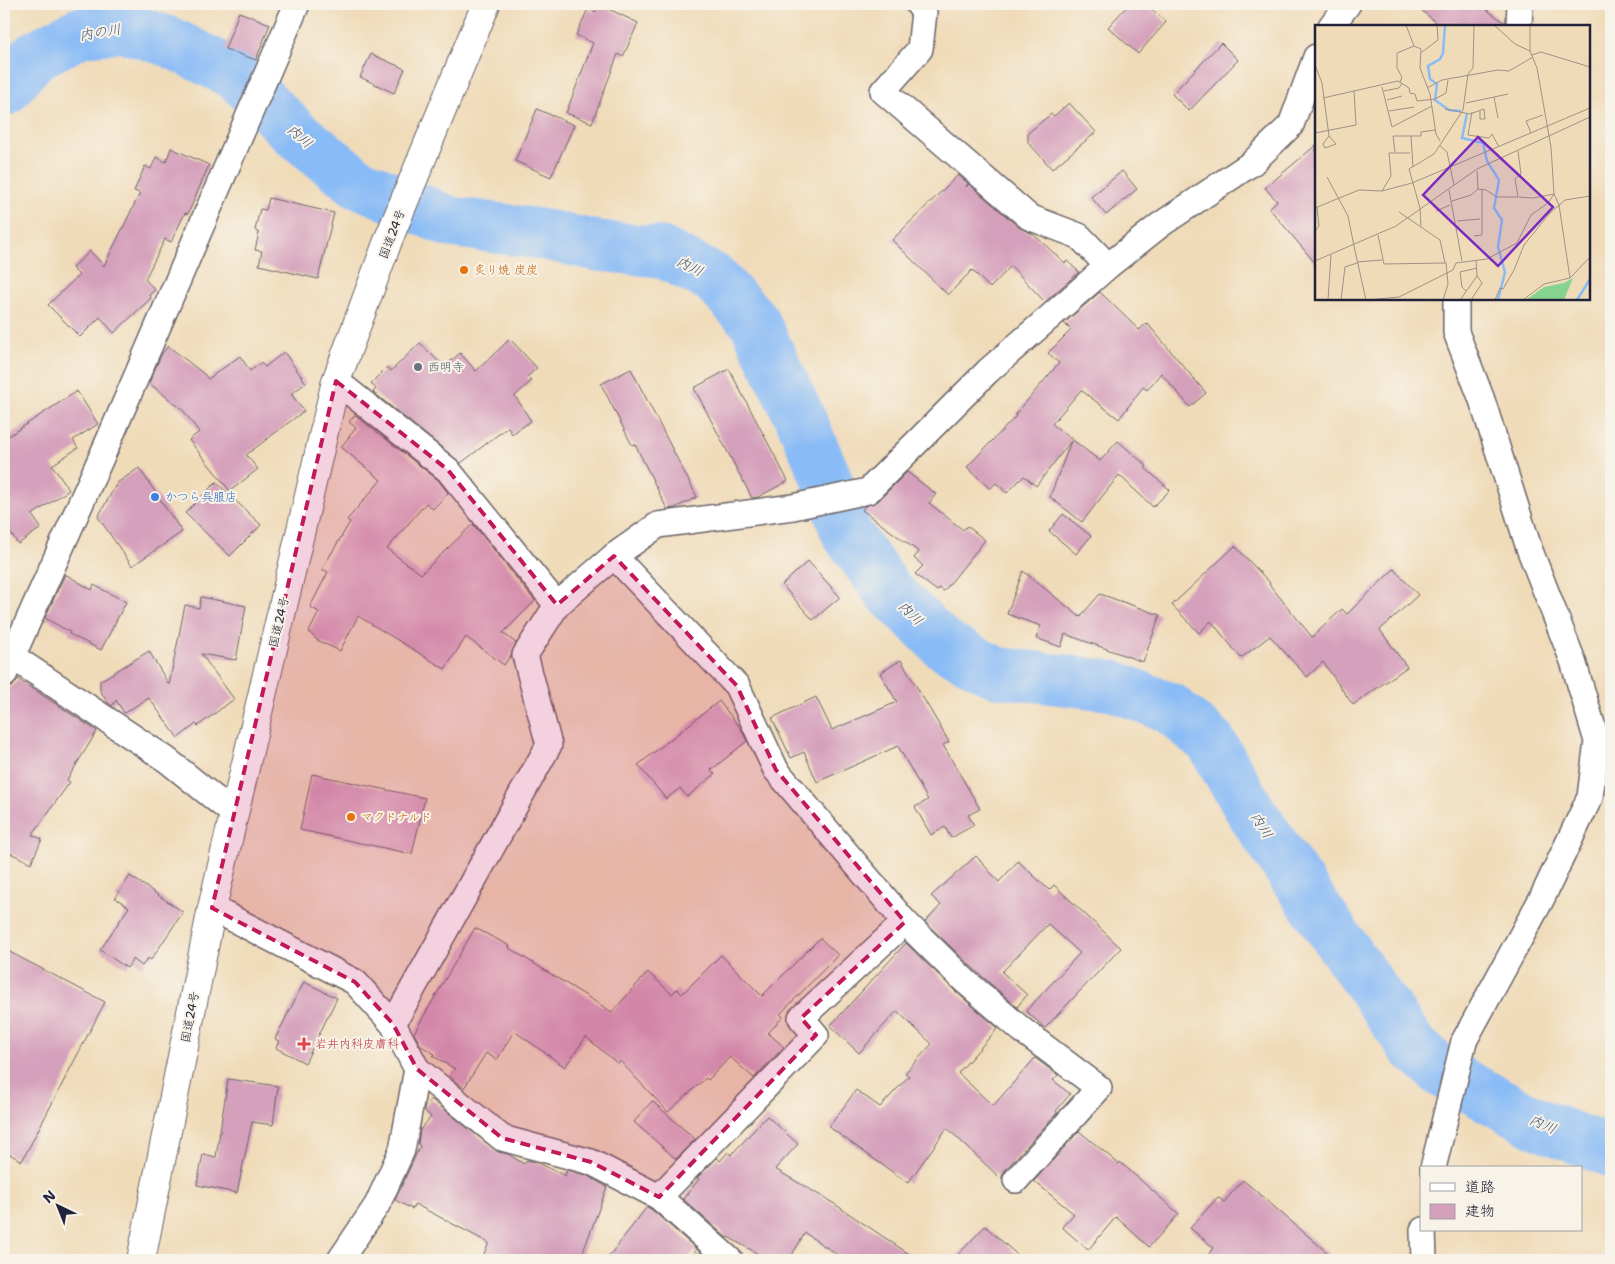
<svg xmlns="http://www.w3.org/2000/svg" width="1615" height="1264" font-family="'Shantell Sans','Klee One',sans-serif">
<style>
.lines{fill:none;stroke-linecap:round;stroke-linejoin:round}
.river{stroke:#89bbf6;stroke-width:51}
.building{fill:#d5a0bb}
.street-casing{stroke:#6a6367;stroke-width:28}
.highway-casing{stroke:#6a6367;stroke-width:30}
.street{stroke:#fff;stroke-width:25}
.highway{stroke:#fff;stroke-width:28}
.marked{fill:#c2185b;fill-opacity:0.2;stroke:#c2185b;stroke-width:4;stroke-dasharray:10 6;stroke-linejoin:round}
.food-dot{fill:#e8710a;stroke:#f7f3e8;stroke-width:2}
.worship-dot{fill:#6b7280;stroke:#f7f3e8;stroke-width:2}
.shop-dot{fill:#3f7fe0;stroke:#f7f3e8;stroke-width:2}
.health-dot{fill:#e0444e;stroke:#f7f3e8;stroke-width:2}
.labels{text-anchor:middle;stroke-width:4;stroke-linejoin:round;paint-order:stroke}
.street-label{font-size:12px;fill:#22223b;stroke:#f7f3e8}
.food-label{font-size:12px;fill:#c56008;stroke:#f7f3e8;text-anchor:start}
.worship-label{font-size:12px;fill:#5b616d;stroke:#f7f3e8;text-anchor:start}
.shop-label{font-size:12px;fill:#366cbe;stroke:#f7f3e8;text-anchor:start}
.health-label{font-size:12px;fill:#be3a42;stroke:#f7f3e8;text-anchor:start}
.water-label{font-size:14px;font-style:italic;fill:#415073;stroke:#f7f3e8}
.inset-river{fill:none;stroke:#89bbf6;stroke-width:2.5}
.inset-road{fill:none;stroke:#9e9187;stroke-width:1}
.view{fill:#7b2cbf;fill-opacity:0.15;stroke:#7b2cbf;stroke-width:2.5}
.inset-edge{fill:none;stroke:#22223b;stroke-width:2.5}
</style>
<rect width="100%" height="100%" fill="#f7f3e8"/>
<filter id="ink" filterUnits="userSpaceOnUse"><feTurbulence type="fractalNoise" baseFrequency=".02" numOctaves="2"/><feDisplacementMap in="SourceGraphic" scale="10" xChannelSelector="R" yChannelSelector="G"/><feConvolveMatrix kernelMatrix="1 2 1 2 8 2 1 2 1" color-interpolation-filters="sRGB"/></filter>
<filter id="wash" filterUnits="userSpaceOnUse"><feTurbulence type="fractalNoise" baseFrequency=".0096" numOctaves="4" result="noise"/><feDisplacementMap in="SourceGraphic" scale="20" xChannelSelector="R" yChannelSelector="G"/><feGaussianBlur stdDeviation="1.12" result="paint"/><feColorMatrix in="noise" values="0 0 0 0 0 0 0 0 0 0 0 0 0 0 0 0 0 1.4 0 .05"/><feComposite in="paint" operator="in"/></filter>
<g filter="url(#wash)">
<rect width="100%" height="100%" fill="#f0dbb9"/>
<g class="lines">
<!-- river -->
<path class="river" d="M4,91L34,56L81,32L123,27L170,42L236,75L295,133L357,182L450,222L541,234L598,246L661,252L713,278L754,321L802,422L825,475L847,534L889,592L944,645L996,672L1114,686L1170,708L1210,741L1252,813L1298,882L1413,1047L1443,1073L1539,1124L1611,1152"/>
</g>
<g id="blocks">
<!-- building -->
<g class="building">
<path d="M598,4L638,23L623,57L618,54L592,123L566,113L593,43L576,35L588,9L595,12Z"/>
<path d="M1129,4H1146L1166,22L1138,54L1108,27Z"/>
<path d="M1414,4H1479L1505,23V26H1440Z"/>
<path d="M239,12L270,24L256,60L225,49Z"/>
<path d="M1221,43L1238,60L1189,111L1172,94Z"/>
<path d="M371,54L405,69L394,93L360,77Z"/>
<path d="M1069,103L1096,132L1052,169L1028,142V133L1051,114L1054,116Z"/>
<path d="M537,109L574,125L551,177L515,161Z"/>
<path d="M1316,145V264L1269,208L1277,201L1265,188Z"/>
<path d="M171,148L209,165L188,214L185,213L171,242L165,239L145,279L155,290L149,295L151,298L114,333L100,317L80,337L48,305L79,275L72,268L90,251L104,266L140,193L134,191L145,166L151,169L156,157L166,162Z"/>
<path d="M1122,171L1137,189L1106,215L1091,197Z"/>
<path d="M958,175L968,183L966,187L969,184L1020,228L1033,234L1065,263L1067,261L1079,272L1045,302L1011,266L990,288L972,270L948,295L892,240Z"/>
<path d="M269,198L334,213L318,279L259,265L262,251L255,250L259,233L255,230L260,209L266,210Z"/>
<path d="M1100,292L1139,330L1147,323L1206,393L1190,407L1161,373L1147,390L1143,387L1119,419L1081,390L1052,424L1100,461L1118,441L1147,466L1145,468L1170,490L1153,507L1119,475L1082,522L1050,497L1071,441L1036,486L1024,476L1007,493L996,483L990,489L967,467L1016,416L1015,415L1059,363L1048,353L1071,330L1064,323Z"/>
<path d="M510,339L537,368L527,377L531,381L515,396L531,421L512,434L508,427L461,463L373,392L376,389L371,383L387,367L391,371L420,343L444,367L460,353L476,371Z"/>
<path d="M168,346L204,374L208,379L240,356L250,371L261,363L265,367L284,352L306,383L291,394L304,411L246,455L258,469L230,491L189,440L199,432L183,410L149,383L161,355Z"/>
<path d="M631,369L697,497L675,508L667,509L635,444L632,445L601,384Z"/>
<path d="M729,369L788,481L758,497L752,498L694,388Z"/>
<path d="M77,391L98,424L73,440L78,448L52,465L69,490L32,515L41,528L18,544L4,523V439Z"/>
<path d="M355,415L438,480L448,493L433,509L426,503L387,549L421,574L473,524L535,601L503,633L516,643L511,655L504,665L466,637L445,669L358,616L340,651L317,640L309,632L319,612L310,607L328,572L322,569L350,522L347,520L381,480L341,447L356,428L349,422Z"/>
<path d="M139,468L182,532L132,566L98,517L117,483Z"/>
<path d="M907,472L936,494L929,503L963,530L967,526L985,540L944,591L939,588L937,591L915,574L923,566L914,558L919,552L862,510L865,506L878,501Z"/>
<path d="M216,482L261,525L230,556L185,513Z"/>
<path d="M1063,514L1091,536L1076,554L1049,531Z"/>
<path d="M1235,546L1270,583L1269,584L1312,637L1342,609L1347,614L1394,569L1418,595L1380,630L1407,667L1353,705L1323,662L1307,677L1270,636L1241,658L1211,621L1199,633L1172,605Z"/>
<path d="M808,561L840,597L813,620L782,585Z"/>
<path d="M1023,571L1080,617L1100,594L1160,615L1143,662L1065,634L1061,647L1036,638L1041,626L1007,614Z"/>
<path d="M65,574L92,590L94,585L126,602L101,650L69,634L70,632L45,618Z"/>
<path d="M201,597L246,606L236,660L201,654L234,699L198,726L196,724L178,738L149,698L124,713L116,700L112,706L107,702L100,690V681L149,651L169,685L185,605L199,608Z"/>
<path d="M901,660L949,742L943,745L980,809L968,815L974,825L951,838L945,827L931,835L915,807L928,800L898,746L817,782L804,752L791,758L772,718L816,697L832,730L897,702L880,673Z"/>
<path d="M18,679L97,731L67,780L70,782L32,835L42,839L31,863L4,850V693L5,689L13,686Z"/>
<path d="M719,701L741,729L747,741L711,770L715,774L687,797L680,788L666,799L638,765Z"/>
<path d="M312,774L425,798L412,854L300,830Z"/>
<path d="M976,856L999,882L1018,861L1049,890L1054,885L1121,948L1045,1028L1026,1011L1080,953L1048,924L1002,972L1027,995L1017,1007L975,970L925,922L941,905L931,896Z"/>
<path d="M130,876L183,912L151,960L148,958L142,966L133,959L127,968L100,950L129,907L115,898Z"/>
<path d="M475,928L510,946L509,948L612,1012L648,972L672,994L677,989L682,994L721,955L762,996L820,938L838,955L780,1014L783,1017L768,1033L784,1047L754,1078L730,1057L708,1080L706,1078L668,1112L620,1061L618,1064L586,1037L565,1067L514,1031L497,1060L486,1053L464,1088L449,1076L455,1069L433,1056L435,1054L421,1046L414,1033Z"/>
<path d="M906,943L955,991L998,1028L958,1073L993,1106L1035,1058L1058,1075L1053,1080L1070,1094L1056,1111L1057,1113L1005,1170L1001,1179L947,1128L908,1183L829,1127L856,1090L880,1107L909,1076L905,1073L932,1044L897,1011L859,1053L830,1026Z"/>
<path d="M4,949L105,1002L22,1161L4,1151Z"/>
<path d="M304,982L337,998L305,1063L276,1048L279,1041L275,1039Z"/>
<path d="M228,1079L278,1086L273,1125L252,1122L237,1193L197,1185L203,1154L216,1157Z"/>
<path d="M431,1099L498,1152L508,1154L524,1164L527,1160L539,1163L565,1176L567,1170L586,1175L607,1187L580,1260H481L489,1243L415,1204L412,1209L395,1200L420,1146L418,1144L420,1130L431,1117L424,1110L425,1106Z"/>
<path d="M652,1101L695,1139L676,1159L634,1122Z"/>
<path d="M767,1116L798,1144L775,1169L833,1203L918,1260H845L805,1233L789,1260H769L728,1237L727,1238L683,1199L699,1179L697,1178L717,1158L720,1161L728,1152L731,1155Z"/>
<path d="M1079,1131L1119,1164L1120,1162L1179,1214L1149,1247L1116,1217L1088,1250L1062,1227L1074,1214L1034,1181Z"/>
<path d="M1243,1180L1336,1260H1203L1214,1248L1190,1228L1218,1197L1224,1202Z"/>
<path d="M647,1207L651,1209L709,1260H706L694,1251L687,1260H606Z"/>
<path d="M985,1226L1023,1260H953Z"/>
</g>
</g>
</g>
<g filter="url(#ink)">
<use href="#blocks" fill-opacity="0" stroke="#6a6367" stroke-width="1"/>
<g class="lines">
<!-- street casing -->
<g class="street-casing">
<g id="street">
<path d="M1331,26L1348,4"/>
<path d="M1519,26L1520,4"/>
<path d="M1108,266L1160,225L1252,163L1291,125L1316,57"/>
<path d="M336,381L448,470L557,605"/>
<path d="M614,556L737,686L776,770L905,922L965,981L1022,1030L1099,1088L1016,1180"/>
<path d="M4,651L167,760L233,813"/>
<path d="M4,675L109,440L297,4"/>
<path d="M212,908L355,982L393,1024L417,1069L502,1138L591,1162L659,1197L730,1260"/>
<path d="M393,1024L549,745L525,655L557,605L614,556L658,525L793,507L868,491L988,371L1108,266L1079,236L1029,217L883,91L920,49L924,12L918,4"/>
<path d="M1433,1168L1464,1041L1542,898L1590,797L1597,741L1573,661L1529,548L1482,400L1456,332V299"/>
<path d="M659,1197L816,1035L801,1018L905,922"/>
<path d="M1423,1230L1424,1260"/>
<path d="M340,1260L377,1205L402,1150L417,1069"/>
</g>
</g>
<!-- highway casing -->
<g class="highway-casing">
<path id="highway" d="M141,1260L212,908L336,381L389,238L486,4"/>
</g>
<!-- street -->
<use href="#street" class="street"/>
<!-- highway -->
<use href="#highway" class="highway"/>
</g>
</g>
<!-- marked area -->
<path class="marked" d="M336,381L448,470L557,605L614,556L737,686L776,770L905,922L801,1018L816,1035L659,1197L591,1162L502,1138L417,1069L393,1024L355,982L212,908Z"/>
<!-- markers -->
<g class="food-dot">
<circle cx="464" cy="270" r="5"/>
<circle cx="351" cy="817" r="5"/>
</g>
<circle class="worship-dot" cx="418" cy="367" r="5"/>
<circle class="shop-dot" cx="155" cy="497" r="5"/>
<path class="health-dot" d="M301.5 1036.5h5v5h5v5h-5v5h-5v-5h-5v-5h5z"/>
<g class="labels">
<!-- street labels -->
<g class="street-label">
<text transform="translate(392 234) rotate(-69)" y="4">国道24号</text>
<text transform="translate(279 622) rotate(-77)" y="4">国道24号</text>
<text transform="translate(190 1017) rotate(-79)" y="4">国道24号</text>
</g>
<!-- food labels -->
<g class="food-label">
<text x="474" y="274">炙り焼 炭炭</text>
<text x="361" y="821">マクドナルド</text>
</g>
<!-- worship labels -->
<g class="worship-label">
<text x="428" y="371">西明寺</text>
</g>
<!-- shop labels -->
<g class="shop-label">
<text x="165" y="501">かつら呉服店</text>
</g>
<!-- health labels -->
<g class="health-label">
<text x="315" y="1048">岩井内科皮膚科</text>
</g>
<!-- water labels -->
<g class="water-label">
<text transform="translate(100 32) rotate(-9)" y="5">内の川</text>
<text transform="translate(300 136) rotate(41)" y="5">内川</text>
<text transform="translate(690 266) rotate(26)" y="5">内川</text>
<text transform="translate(911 613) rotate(44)" y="5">内川</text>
<text transform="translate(1262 825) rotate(58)" y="5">内川</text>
<text transform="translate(1543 1124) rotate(24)" y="5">内川</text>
</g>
</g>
<!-- overview -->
<g transform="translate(1315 25)">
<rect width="275" height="275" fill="#f0dbb9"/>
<path d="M258,253L249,275H211L229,262L249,258Z" fill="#85d291"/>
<path class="inset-river" d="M130,0L128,28L125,34L113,41L115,54L122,59L120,75L134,85L146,86M152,88L147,113L168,118L172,136L184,155L179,183L187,195L183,222L190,247L183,275M262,275L275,254"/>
<path class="inset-road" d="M91,0L99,21L106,24L105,43L115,69L121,109L125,116M179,0L200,19L215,26M215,0V26L222,43L236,122L239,169L244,180L255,253M107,27L123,15L122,0M217,30L226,27L275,42M0,40L7,58L14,111L21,119L10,123L8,119L14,111M85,57L87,52L82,43V28L99,21M67,62L77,102L117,81M112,63L127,55L183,45L194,46L218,32M69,66L84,63L87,58M179,72L183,93M8,73L83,56L94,63L95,68L100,69L102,76L120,74L131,68L133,55M72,75L87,71M151,78L193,69M130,84L155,89L169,84L170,94H165V86M74,86L99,82M157,87L153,110L174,113L177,109L184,122M0,108L41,100L39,66M216,108L211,96L228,90M96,111L98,142M125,121L132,127L139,160M80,127L78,111H106V107L120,105M162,146L163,164M12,152L33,191L39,221M134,165L147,236M67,166L76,151L74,128H95M204,172L218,173L239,169M137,176L156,170L163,164L171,165L182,172H203L200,154L206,149L203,126M0,183L44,165L67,166L97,158L275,83M121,186L135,180M84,187L125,215L130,238M142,196L165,194M106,201L105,183L94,144L119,129L148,85L153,49L158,43L159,0M0,206L4,201L2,182M63,210L69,239L131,238L133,259L128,275M159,211L167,210V164M39,221L51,275M0,236L81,201L162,144L275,92M42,237L67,235M151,266L147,262L145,247L162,243M13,275L16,230M26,275L30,242L42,238M52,275L84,272L138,245L141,238L172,234L202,218L216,190L233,178L239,169M145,275L162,251L161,235M156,275L167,258L162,251M180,275L185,263L188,264L199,245L209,220L234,189L250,175L275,171M208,275L229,259L255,253L275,232"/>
<path class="view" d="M163,112L238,182L183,241L108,170Z"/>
<rect width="275" height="275" class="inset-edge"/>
</g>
<!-- margin -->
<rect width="1615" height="1264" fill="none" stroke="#f7f3e8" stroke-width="20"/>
<!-- legend -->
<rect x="1420" y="1166" width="162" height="65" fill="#f7f3e8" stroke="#a29fa3"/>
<rect x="1430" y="1183" width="25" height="8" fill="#ffffff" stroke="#a29fa3"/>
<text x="1465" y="1192" font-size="15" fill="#22223b">道路</text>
<rect x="1430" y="1204" width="25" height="15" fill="#d5a0bb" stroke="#a29fa3"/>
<text x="1465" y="1216" font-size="15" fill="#22223b">建物</text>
<!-- north arrow -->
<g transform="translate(58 1206) rotate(317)" stroke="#f7f3e8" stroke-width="4" paint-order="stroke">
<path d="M0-4L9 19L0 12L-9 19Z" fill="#22223b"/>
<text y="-8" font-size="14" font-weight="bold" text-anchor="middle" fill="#22223b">N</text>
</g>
</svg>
